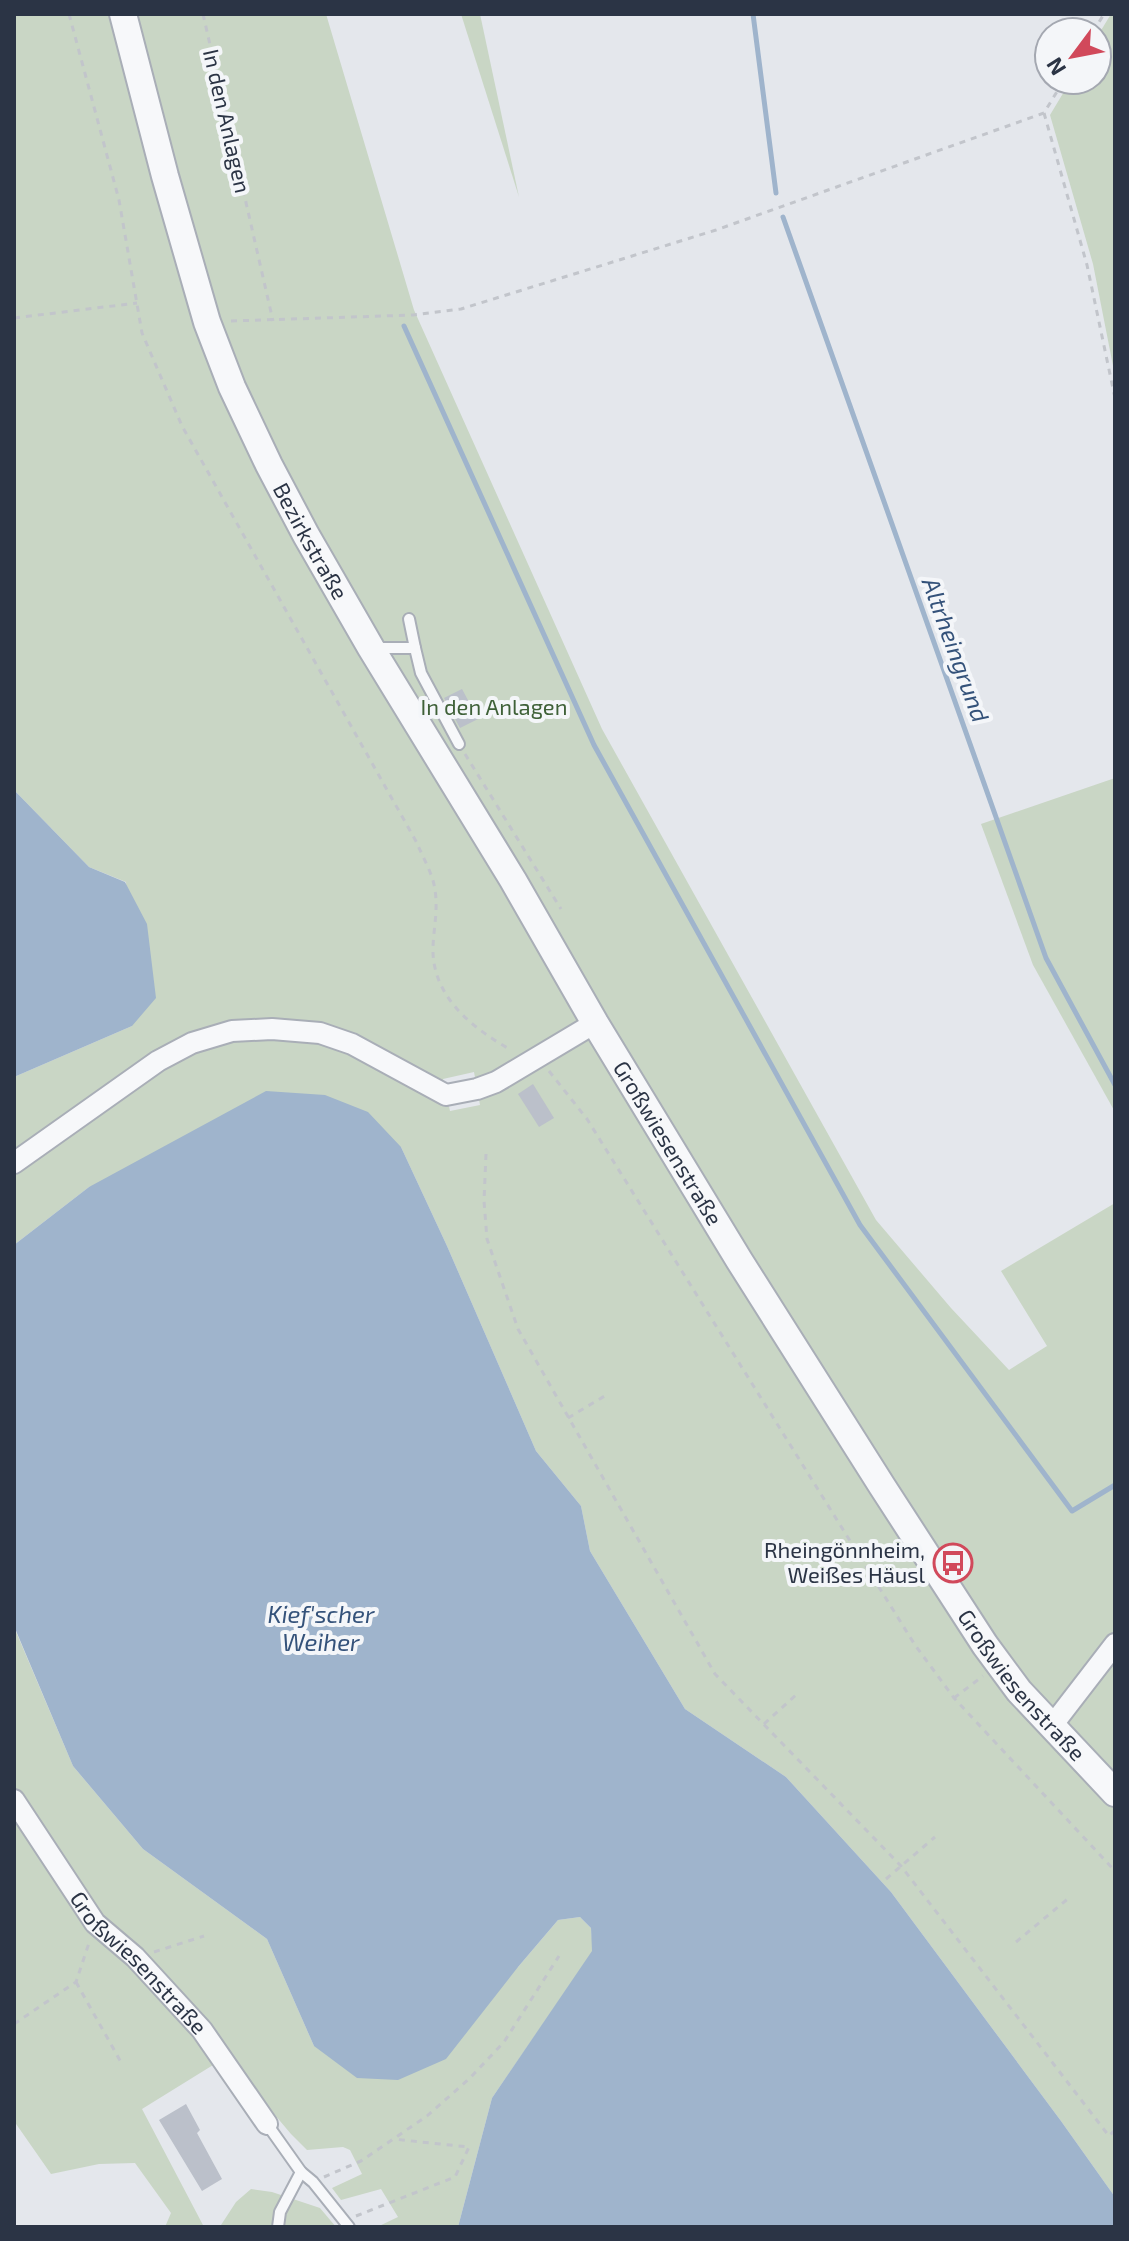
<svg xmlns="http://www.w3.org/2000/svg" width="1129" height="2241" font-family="'Exo 2',sans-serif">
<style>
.green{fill:#c9d6c5;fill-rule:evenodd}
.water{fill:#9fb4cc}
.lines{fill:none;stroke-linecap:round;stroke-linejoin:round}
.stream{stroke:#9fb4cc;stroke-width:5}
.building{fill:#bbc0ca}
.service-casing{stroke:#a9aeb7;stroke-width:14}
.minor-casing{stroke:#a9aeb7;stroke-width:24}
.tertiary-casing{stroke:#a9aeb7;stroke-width:30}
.path{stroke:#c2c5cb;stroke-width:3;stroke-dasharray:6 6;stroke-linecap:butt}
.service{stroke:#f7f8fa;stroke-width:10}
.minor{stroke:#f7f8fa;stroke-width:20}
.tertiary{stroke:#f7f8fa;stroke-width:26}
.labels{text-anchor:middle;stroke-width:8;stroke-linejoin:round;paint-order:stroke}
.street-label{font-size:22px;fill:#2b3445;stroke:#f4f6f9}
.park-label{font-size:22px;fill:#3f6138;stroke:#f4f6f9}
.poi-label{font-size:22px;fill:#2b3445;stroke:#f4f6f9;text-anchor:end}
.water-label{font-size:24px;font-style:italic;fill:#34527a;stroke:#f4f6f9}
</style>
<rect width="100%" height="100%" fill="#e4e7ec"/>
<!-- green -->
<g class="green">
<path d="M14,14H326L414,310L602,729L876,1220L951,1308L1009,1370L1047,1346L1001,1271L1115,1203V2197L1061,2121L891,1892L786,1777L685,1709L590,1551L581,1506L536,1451L447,1246L401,1147L89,1187L14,1245V1077L132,1026L126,882L89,867L14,790ZM474,1072L480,1105L450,1111L443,1079Z"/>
<path d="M461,14H480L519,197Z"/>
<path d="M1111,14H1115V376L1093,264L1050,115L1071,80H1097V37Z"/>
<path d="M1115,778V1112L1033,965L981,824Z"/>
<path d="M14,1627L73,1766L143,1849L267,1939L314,2046L518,1967L558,1920L580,1917L591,1928L593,1951L492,2098L458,2227H377L398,2217L381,2189L341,2200L332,2188L362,2174L350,2150L343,2147L307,2150L291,2134L226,2057L142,2109L204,2227H165L171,2213L135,2163L99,2164L51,2174L14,2121Z"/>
<path d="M251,2189L272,2192L320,2208L336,2227H216L221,2225L236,2202Z"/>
</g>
<!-- water -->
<g class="water">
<path d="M14,790L89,867L125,882L147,924L156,998L132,1026L14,1077Z"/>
<path d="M266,1091L325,1095L368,1112L401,1147L447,1246L536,1451L581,1506L590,1551L685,1709L786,1777L891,1892L1061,2121L1115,2197V2227H458L492,2098L592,1951L591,1928L580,1917L558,1920L518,1967L446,2059L398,2080L357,2078L314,2046L267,1939L143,1849L73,1766L14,1626V1245L89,1187Z"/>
</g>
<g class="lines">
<!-- stream -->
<g class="stream">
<path d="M753,14L776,193"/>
<path d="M783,217L1046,958L1115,1085"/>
<path d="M404,326L594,745L860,1225L1072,1511L1115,1485"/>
</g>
</g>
<!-- building -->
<g class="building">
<path d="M462,689L478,719L460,728L444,698Z"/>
<path d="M533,1084L554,1118L539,1127L518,1094Z"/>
<path d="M186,2104L200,2130L197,2133L222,2179L202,2191L159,2120Z"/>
</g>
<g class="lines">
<!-- service casing -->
<g class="service-casing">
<g id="service">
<path d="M409,619L415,648"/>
<path d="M373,648H415L421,673L459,744"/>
<path d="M267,2124L301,2172L313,2182L349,2227"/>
<path d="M278,2227L280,2212L301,2172"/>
</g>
</g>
<!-- minor casing -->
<g class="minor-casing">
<g id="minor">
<path d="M14,1163L158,1061L192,1043L232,1031L272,1029L320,1033L352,1044L446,1095L477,1089L496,1082L595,1023"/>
<path d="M1051,1727L1115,1644"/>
<path id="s1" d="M14,1800L95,1923L135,1957L202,2030L267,2124"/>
</g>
</g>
<!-- tertiary casing -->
<g class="tertiary-casing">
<g id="tertiary">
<path id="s2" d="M123,14L165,176L207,322L232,387L269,465L306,535L371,648L513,880L595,1023L739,1260L882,1486L985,1645L1019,1691L1115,1793"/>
</g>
</g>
<!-- path -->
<g class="path">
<path d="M69,14L119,200L142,333L182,426L417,843C423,858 433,874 435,890C438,909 434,927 433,946C431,996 472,1028 511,1050"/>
<path d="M203,14L273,321"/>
<path d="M1093,32L1104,14"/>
<path d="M1044,113L1087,265L1115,398"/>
<path d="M14,318L137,303"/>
<path d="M231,321L413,315L461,309L716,230L1044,113L1064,80"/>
<path d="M465,754L561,909"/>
<path d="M549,1071L587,1119L915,1645L954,1698L1115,1871"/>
<path d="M486,1154L484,1201L487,1239L518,1329L715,1674L901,1866L1109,2136L1115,2130"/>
<path d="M568,1418L608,1394"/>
<path d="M954,1698L983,1676"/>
<path d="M764,1724L797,1694"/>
<path d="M886,1879L935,1837"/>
<path d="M1016,1942L1070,1897"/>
<path d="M154,1952L204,1936"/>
<path d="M76,1982L122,2064"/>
<path d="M14,2024L76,1982L89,1943"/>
<path d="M324,2177L361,2161L427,2116L470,2078L504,2042L559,1956"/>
<path d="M356,2216L455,2177L469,2147L393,2139"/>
</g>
<!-- service -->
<use href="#service" class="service"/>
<!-- minor -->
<use href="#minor" class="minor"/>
<!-- tertiary -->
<use href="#tertiary" class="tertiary"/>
</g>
<!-- icons -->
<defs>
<g id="bus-ring" transform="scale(2)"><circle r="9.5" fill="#f4f6f9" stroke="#d1495b" stroke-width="1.5"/><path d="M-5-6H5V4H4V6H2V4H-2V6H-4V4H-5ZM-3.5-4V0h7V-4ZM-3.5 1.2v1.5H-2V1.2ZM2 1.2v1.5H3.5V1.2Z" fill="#d1495b"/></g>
</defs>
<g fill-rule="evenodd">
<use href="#bus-ring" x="953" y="1563"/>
</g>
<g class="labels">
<!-- street labels -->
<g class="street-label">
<text transform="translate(227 121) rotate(77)" y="8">In den Anlagen</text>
<text dy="8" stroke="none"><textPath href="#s2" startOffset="562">Bezirkstraße</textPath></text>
<text dy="8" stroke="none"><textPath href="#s2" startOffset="1262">Großwiesenstraße</textPath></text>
<text dy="8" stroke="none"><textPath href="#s2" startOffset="1910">Großwiesenstraße</textPath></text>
<text dy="8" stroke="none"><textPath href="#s1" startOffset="206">Großwiesenstraße</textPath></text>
</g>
<!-- park labels -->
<g class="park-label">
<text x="494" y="715">In den Anlagen</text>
</g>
<!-- poi labels -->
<g class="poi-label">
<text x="925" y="1558">Rheingönnheim,<tspan x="925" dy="25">Weißes Häusl</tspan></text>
</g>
<!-- water labels -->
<g class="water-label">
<text transform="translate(955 650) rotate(70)" y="8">Altrheingrund</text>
<text x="321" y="1623">Kief'scher<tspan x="321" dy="28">Weiher</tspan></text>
</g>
</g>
<!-- border -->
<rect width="1129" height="2241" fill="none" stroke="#2b3445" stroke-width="32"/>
<!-- north arrow -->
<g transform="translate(1073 56) rotate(238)"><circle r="38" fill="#f4f6f9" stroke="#a4a8b1" stroke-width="2"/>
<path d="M0-6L14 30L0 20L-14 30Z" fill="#d1495b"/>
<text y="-12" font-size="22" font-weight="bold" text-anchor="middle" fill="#2b3445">N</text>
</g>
</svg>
